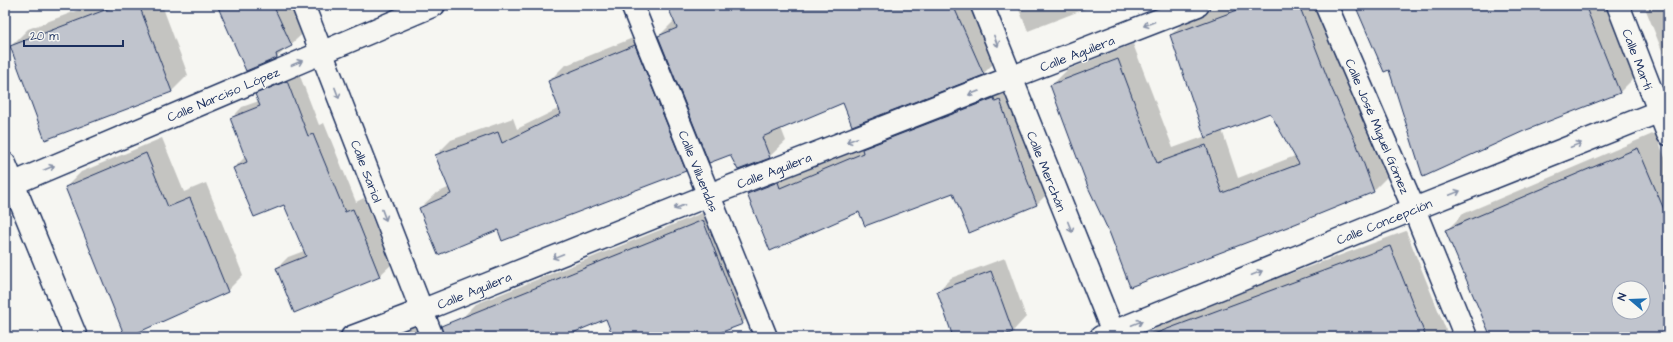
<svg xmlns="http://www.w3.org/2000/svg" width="1673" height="342" font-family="'Architects Daughter',sans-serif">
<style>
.shadow{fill:#0003;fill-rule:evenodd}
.building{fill:#c0c4cd;stroke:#1b2f5e;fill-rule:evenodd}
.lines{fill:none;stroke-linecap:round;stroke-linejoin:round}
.minor-casing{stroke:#1b2f5e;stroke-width:25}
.major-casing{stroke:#1b2f5e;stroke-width:25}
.minor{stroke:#f6f6f2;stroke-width:22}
.major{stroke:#f6f6f2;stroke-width:22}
.oneway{stroke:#8892a8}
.labels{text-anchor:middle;stroke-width:3;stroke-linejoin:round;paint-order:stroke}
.street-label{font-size:13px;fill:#1b2f5e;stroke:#f6f6f2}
</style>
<rect width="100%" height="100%" fill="#f6f6f2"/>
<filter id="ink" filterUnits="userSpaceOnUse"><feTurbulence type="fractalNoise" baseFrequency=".025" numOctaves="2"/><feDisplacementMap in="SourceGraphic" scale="8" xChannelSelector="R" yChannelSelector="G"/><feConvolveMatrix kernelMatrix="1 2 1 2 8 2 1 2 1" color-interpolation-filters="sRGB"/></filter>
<g filter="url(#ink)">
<!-- shadow -->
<g class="shadow">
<path d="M92,5H162L188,75L171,92L11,46L28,29Z"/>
<path d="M219,5H298L309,28L277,57L246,70Z"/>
<path d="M668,5H977L1000,57L983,74L844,101L781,128L786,141L769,157L659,36L675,20Z"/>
<path d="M1017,5H1095L1028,31Z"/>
<path d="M1225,5H1320L1389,175L1373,191L1130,285L1052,85L1067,70L1133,44L1173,148L1206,136L1171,35L1187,19ZM1271,111L1295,156L1238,178L1222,130Z"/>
<path d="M1356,5H1608L1636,76L1619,93L1389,69Z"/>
<path d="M1644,5H1668V66Z"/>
<path d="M650,31L700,156L685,171L498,228L420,208L435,194L450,187L436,155L451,140L513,118L517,129L560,108L549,81L564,66Z"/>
<path d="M298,71L319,125L324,123L356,202L364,198L391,265L379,276L277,268L288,257L304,251L284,203L234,168L246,156L231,119L242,107L259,101L256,95L268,84Z"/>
<path d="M1009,84L1052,189L1037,204L970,232L954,191L860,211L748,194L763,179L793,168L795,174Z"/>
<path d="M1655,133L1668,165V337H1492L1447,230L1463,214ZM1619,288H1643V312H1619Z"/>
<path d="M162,138L184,192L206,183L243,275L227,291L126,337L66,187L81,172Z"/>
<path d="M717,207L757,308L742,323L706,337H614L606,317L574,331L576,337H470L462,318L476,304Z"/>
<path d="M1406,231L1449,337H1147L1162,321Z"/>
<path d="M1005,258L1026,317L1013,331L996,337H954L938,291L951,278Z"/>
<path d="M414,324L419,337H380Z"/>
</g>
<!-- building -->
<g class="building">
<path d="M118,5H139L172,92L45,140L10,46Z"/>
<path d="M217,5H273L292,46L276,54L277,58L246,71Z"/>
<path d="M667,5H953L984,75L852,126L843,103L762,137L770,158L738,170L730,155L709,163L658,36L677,28Z"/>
<path d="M1251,5H1299L1331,87L1357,145L1374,192L1290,226L1130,287L1110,234L1088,187L1050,85L1118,59L1157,163L1206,145L1222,193L1299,164L1270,113L1205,138L1170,35Z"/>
<path d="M1355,5H1585L1620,93L1524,131L1423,177L1389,70L1384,72Z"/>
<path d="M635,45L686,171L502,241L498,230L438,255L419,208L451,194L435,155L498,132L502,143L561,114L548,81Z"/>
<path d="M287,81L308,136L313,134L345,212L353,209L380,277L294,313L276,268L306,256L284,205L254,217L233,168L247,162L230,118L260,106L255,94Z"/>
<path d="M994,98L995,102L1000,100L1024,172L1037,205L969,233L953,193L865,226L859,212L770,251L747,194L778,182L780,188L863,153L862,149Z"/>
<path d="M1638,148L1668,219V337H1491L1445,230ZM1619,288H1643V312H1619Z"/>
<path d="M146,153L168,207L190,198L228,292L128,337H125L65,187Z"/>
<path d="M703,220L743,324L709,337H613L606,319L563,337H444L441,326Z"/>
<path d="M1390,246L1426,337H1155L1154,334Z"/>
<path d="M991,271L1013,332L999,337H953L937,291Z"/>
</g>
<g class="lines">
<!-- minor casing -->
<g class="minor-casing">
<g id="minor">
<path d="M303,5L432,337"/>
<path d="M632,5L766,337"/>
<path d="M982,5L1115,337"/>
<path d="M1326,5L1414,209L1466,337"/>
<path d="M5,187L434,5"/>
<path d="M352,337L421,311L709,195L1198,5"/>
<path d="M1101,337L1414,209L1668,108"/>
</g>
</g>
<!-- major casing -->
<g class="major-casing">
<g id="major">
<path d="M1618,5L1668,134"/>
<path d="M5,164L76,337"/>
</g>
</g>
<!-- minor -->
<use href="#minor" class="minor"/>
<!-- major -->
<use href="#major" class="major"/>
</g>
<!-- one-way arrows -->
<defs><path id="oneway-shaft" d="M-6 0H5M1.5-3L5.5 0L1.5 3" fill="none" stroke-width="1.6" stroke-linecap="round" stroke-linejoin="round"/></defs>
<g class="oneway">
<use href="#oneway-shaft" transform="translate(1149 24) rotate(159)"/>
<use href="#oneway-shaft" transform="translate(996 41) rotate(69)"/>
<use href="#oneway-shaft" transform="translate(297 63) rotate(-23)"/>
<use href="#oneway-shaft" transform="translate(337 93) rotate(69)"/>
<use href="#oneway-shaft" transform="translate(974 93) rotate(159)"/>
<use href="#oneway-shaft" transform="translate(852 140) rotate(159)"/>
<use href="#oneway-shaft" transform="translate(1576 145) rotate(-22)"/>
<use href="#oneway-shaft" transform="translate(49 168) rotate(-23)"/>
<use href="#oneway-shaft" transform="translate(1455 193) rotate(-22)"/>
<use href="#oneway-shaft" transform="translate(679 207) rotate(158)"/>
<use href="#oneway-shaft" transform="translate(384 215) rotate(69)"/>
<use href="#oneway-shaft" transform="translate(1070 227) rotate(68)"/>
<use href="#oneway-shaft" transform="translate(558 256) rotate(158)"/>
<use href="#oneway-shaft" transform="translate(1257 273) rotate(-22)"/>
<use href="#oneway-shaft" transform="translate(1137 323) rotate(-22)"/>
</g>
</g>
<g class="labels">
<!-- street labels -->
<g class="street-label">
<text transform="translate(1077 53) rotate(-21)" y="5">Calle Aguilera</text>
<text transform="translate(1638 59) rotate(69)" y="5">Calle Martí</text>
<text transform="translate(223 94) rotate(-23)" y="5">Calle Narciso López</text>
<text transform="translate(1378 126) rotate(67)" y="5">Calle José Miguel Gómez</text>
<text transform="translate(774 170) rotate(-21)" y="5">Calle Aguilera</text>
<text transform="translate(367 171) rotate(69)" y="5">Calle Sariol</text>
<text transform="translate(699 171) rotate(68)" y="5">Calle Villuendas</text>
<text transform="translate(1047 171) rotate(68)" y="5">Calle Merchán</text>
<text transform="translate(1384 221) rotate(-22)" y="5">Calle Concepción</text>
<text transform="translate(474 290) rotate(-22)" y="5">Calle Aguilera</text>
</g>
</g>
<!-- margin -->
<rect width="1673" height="342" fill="none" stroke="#f6f6f2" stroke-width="20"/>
<rect x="10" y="10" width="1653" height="322" fill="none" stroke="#1b2f5e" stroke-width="1.5" filter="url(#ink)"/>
<!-- north arrow -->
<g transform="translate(1631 300) rotate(289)"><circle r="19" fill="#f6f6f2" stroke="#9ea6b7"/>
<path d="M0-3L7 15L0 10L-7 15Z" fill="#1f6fb2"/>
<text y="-6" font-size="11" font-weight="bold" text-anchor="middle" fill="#1b2f5e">N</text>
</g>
<!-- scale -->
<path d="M24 40v6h99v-6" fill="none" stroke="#1b2f5e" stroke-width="2"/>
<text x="30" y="40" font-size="12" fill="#1b2f5e" stroke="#f6f6f2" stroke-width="3" paint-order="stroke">20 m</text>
</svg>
